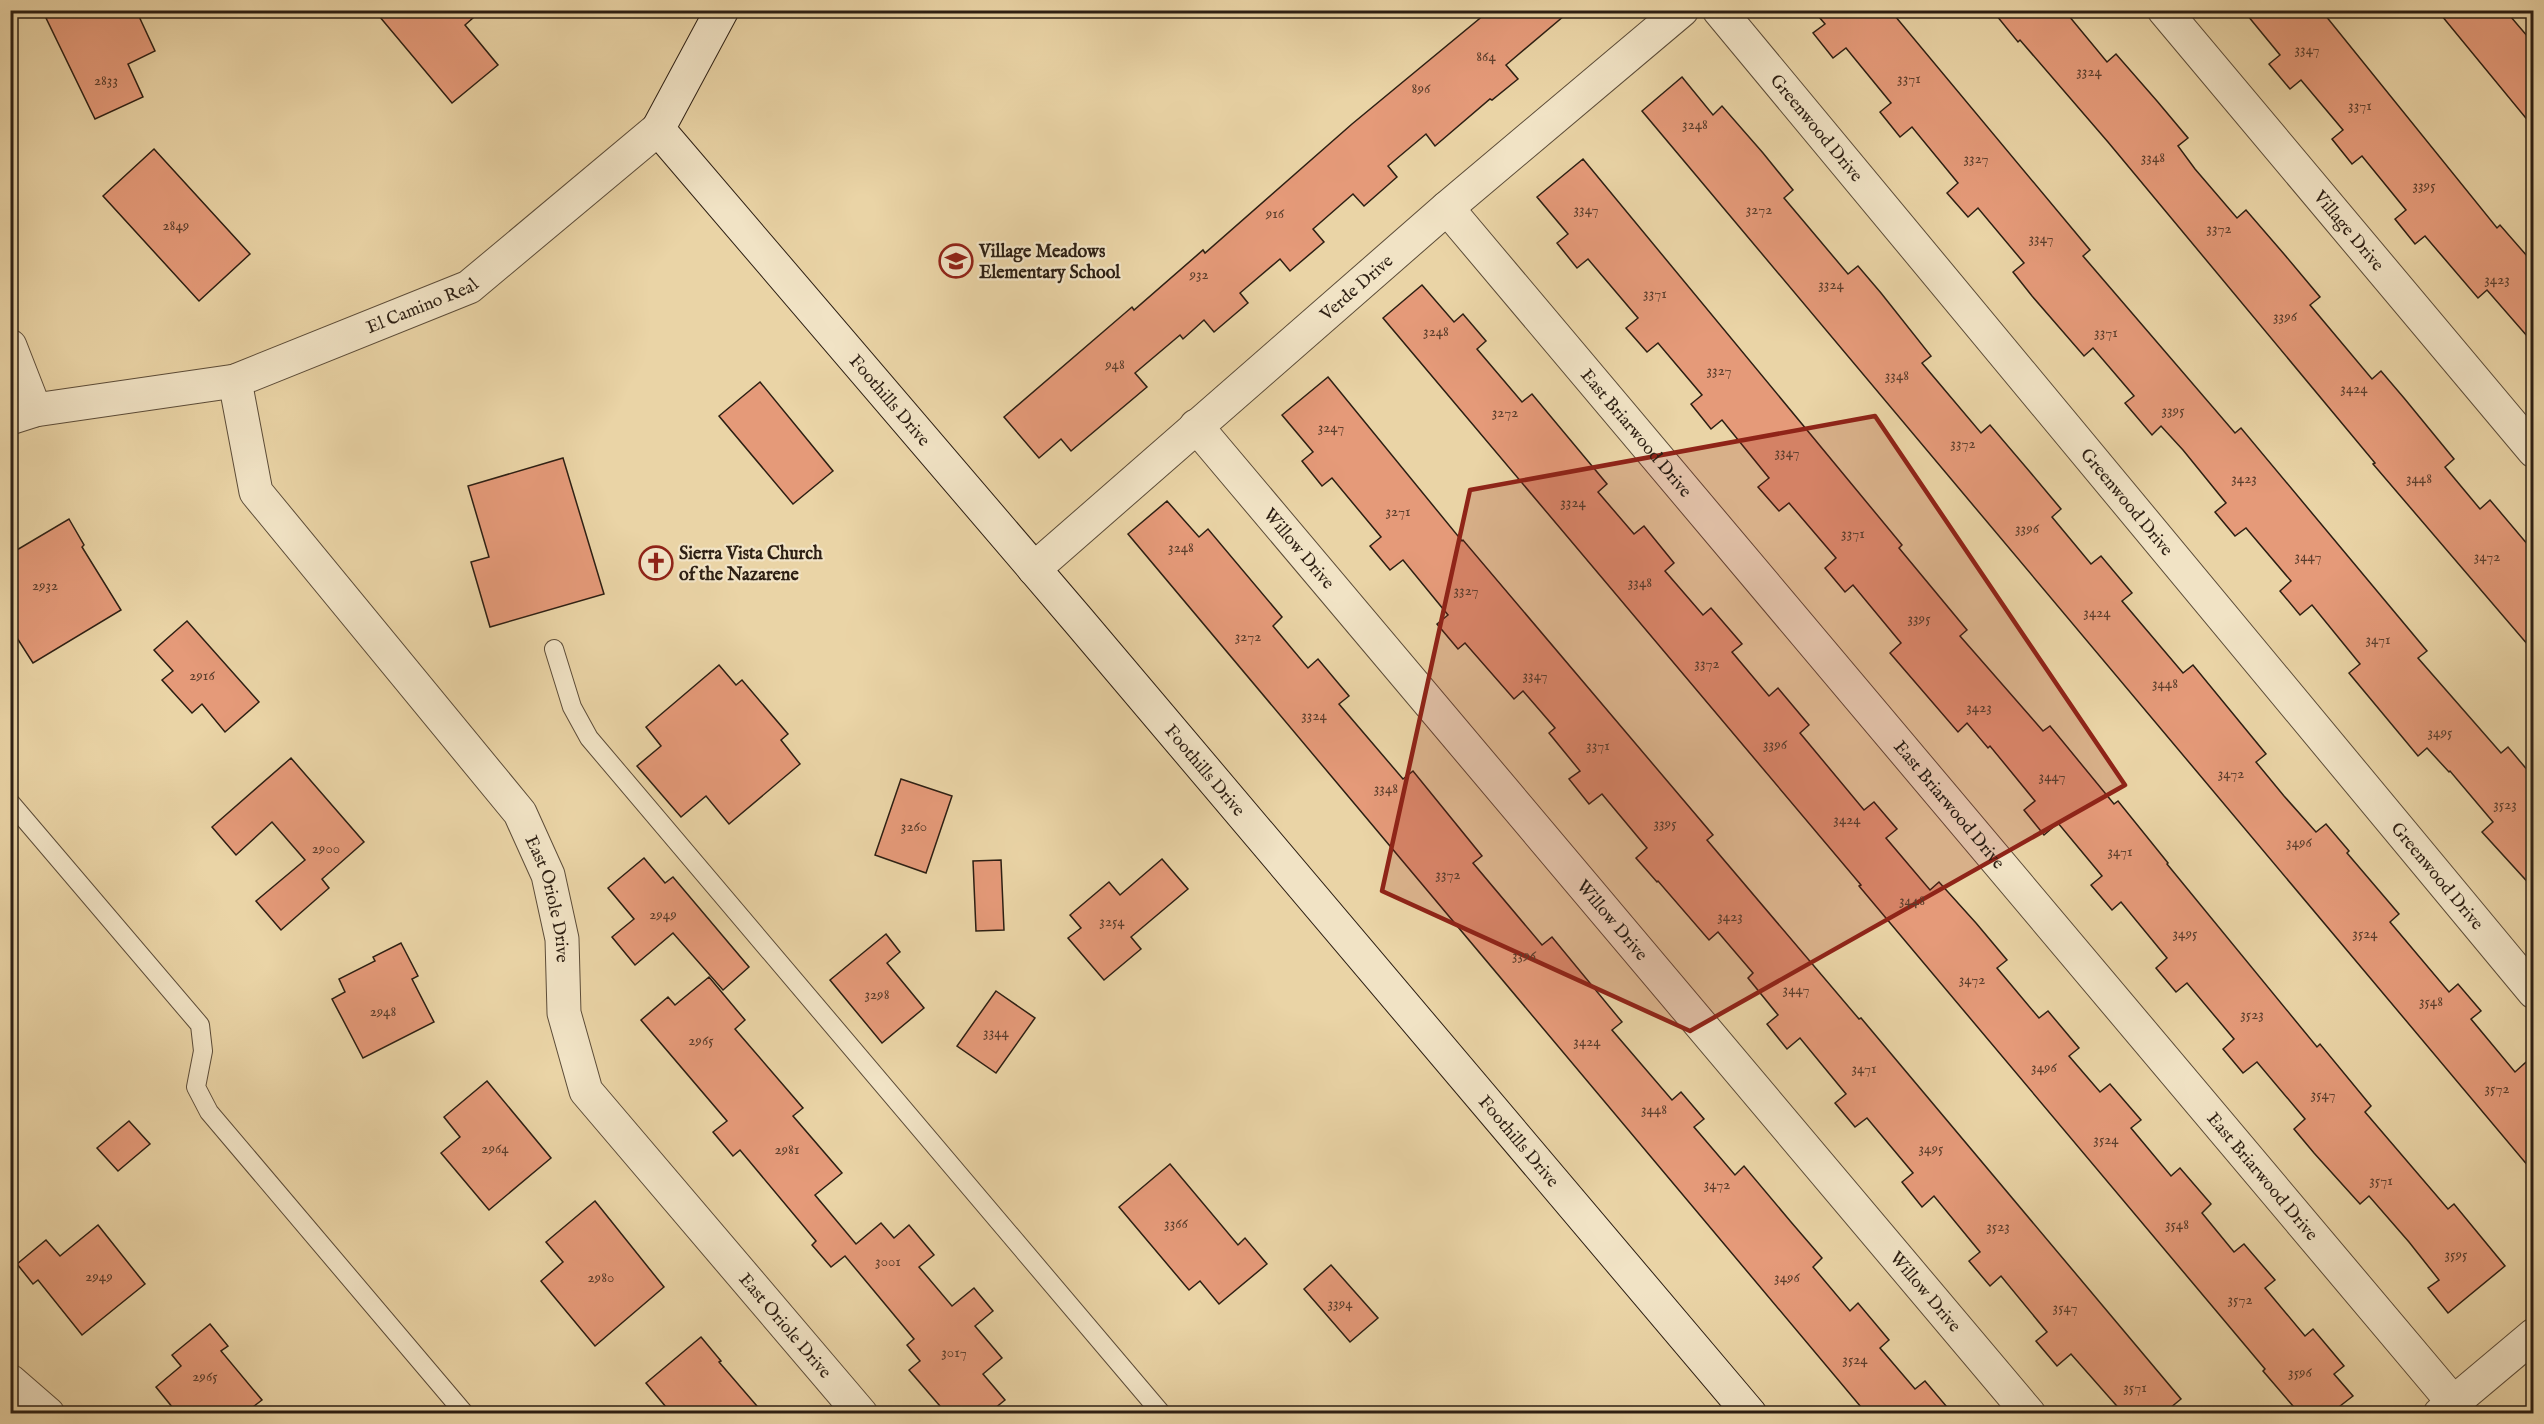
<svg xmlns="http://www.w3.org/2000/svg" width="2544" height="1424" font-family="'IM FELL English',serif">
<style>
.building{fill:#e59a79;stroke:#2d1f13;stroke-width:1.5}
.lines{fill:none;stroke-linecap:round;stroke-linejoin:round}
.lane-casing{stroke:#5c4c38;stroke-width:20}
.street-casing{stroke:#5c4c38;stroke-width:35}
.secondary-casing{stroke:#2d1f13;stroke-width:35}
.lane{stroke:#f1e3c5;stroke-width:18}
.street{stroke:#f1e3c5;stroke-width:33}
.secondary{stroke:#f1e3c5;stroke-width:33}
.marked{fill:#8f2418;fill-opacity:0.2;stroke:#8f2418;stroke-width:4.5;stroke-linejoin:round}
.labels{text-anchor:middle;stroke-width:4.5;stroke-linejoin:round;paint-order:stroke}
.number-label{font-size:15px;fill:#5b3e2c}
.street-label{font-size:18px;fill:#2d1f13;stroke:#f1e3c5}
.poi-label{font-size:18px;font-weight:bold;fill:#2d1f13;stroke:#f1e3c5;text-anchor:start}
</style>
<rect width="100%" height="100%" fill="#ead4a6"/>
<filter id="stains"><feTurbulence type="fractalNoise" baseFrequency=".00333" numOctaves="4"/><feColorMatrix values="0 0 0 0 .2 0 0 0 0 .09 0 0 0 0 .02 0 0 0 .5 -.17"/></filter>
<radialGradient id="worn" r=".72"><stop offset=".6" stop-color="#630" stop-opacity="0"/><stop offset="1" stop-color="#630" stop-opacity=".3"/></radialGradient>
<!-- building -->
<g class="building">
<path d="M61,10H136L155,51L128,64L143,97L95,119L46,18Z"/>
<path d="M374,10H482L465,25L498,65L452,103Z"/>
<path d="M1490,10H1571L1506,65L1518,79L1492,100L1490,99L1435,146L1426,134L1388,166L1397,177L1364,206L1353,194L1313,229L1324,242L1290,271L1280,259L1240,293L1248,303L1214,332L1204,320L1183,339L1180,335L1135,373L1147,387L1071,451L1061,439L1039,458L1004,417L1132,307L1134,310L1203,250L1205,253L1352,124Z"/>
<path d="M1813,10H1890L2090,250L2083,256L2235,433L2241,428L2427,651L2418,658L2501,753L2508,747L2534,778V889L2482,832L2493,822L2450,771L2449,772L2427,748L2418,756L2349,673L2360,664L2312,605L2300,615L2280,591L2291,581L2246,528L2235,536L2215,512L2226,503L2183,450L2161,426L2152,435L2125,403L2134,396L2093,348L2084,356L2032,296L2013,272L2024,263L1978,208L1968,217L1947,193L1958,183L1912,127L1900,137L1880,112L1891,103L1846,48L1833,58L1813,33L1825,24Z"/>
<path d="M1992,10H2064L2107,62L2116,54L2157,101L2188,138L2178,146L2195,169L2237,218L2246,210L2284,254L2320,297L2310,305L2372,379L2381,371L2404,398L2454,459L2445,467L2480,509L2490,500L2534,552V652L2373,464L2375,463L2108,142L2020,40L2018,42Z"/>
<path d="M2243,10H2321L2497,228L2500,225L2534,264V344L2487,290L2478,298L2425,236L2415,244L2395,219L2406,210L2362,156L2352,164L2332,139L2343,130L2301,80L2290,89L2269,64L2280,55Z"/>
<path d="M2437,10H2505L2534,44V128Z"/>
<path d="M1682,77L1713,115L1722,106L1763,153L1793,190L1784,198L1848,274L1858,266L1881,293L1931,356L1922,363L1981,433L1990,425L2030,472L2061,509L2052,517L2091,564L2101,556L2132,593L2122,601L2183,673L2193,665L2266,754L2256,762L2284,796L2316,832L2326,824L2349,851L2347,853L2399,914L2390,922L2449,992L2458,984L2481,1011L2471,1019L2515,1072L2534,1055V1173L1642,111Z"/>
<path d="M154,149L250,254L199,301L103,196Z"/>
<path d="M1583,159L1902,545L1899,548L1967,630L1960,636L2043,731L2050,726L2114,804L2118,801L2168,863L2167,864L2317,1047L2320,1044L2371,1106L2365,1112L2448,1209L2454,1204L2505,1266L2448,1313L2428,1288L2439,1280L2409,1242L2369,1196L2360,1204L2314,1153L2294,1129L2305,1119L2257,1062L2243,1073L2223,1049L2234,1039L2187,983L2176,992L2156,968L2167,958L2121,902L2112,910L2091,885L2102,876L2058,823L2044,835L2024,810L2035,801L1990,746L1988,748L1967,723L1958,732L1890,653L1901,643L1853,585L1845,592L1825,568L1836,558L1789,503L1779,511L1758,487L1769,478L1722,420L1711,429L1691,404L1702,395L1658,343L1647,352L1626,328L1638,318L1588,259L1577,268L1557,243L1568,234L1537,197Z"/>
<path d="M1422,285L1454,322L1463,314L1486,341L1477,349L1522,402L1532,394L1607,484L1598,492L1634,534L1644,526L1674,563L1665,571L1703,615L1711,608L1742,644L1732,652L1769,696L1778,688L1809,725L1800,733L1864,810L1874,802L1897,829L1886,838L1930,890L1939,882L1976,923L2007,960L1997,968L2039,1018L2048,1011L2079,1048L2069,1056L2100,1092L2110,1084L2141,1120L2131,1128L2171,1176L2180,1168L2211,1204L2202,1213L2234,1252L2244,1244L2275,1280L2265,1288L2305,1336L2313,1329L2344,1366L2334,1374L2353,1396L2331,1413H2299L2263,1371L2265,1369L1859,886L1861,885L1383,318Z"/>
<path d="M1328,377L1462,541L1463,540L1713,835L1707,840L1859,1019L1861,1018L2181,1399L2164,1413H2123L2071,1354L2057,1366L2036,1341L2047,1332L2001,1276L1990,1286L1969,1261L1980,1252L1934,1196L1922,1207L1902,1182L1913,1173L1867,1118L1855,1127L1835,1103L1846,1094L1800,1038L1787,1049L1767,1024L1778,1015L1748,978L1753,973L1718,932L1709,940L1658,881L1657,882L1636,858L1647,848L1602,794L1589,804L1569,779L1580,771L1549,733L1555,728L1523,691L1514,699L1465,643L1458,649L1437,624L1448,615L1403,560L1390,570L1370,546L1381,537L1332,478L1322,486L1302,461L1313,452L1282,415Z"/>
<path d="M760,382L833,471L793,504L719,416Z"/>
<path d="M563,458L604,594L490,627L471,562L489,557L468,486Z"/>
<path d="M1167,501L1199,537L1208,529L1282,617L1273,626L1308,668L1318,659L1349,696L1339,704L1403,779L1413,771L1482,856L1473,863L1542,945L1552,937L1622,1022L1612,1030L1672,1100L1681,1092L1704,1119L1694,1127L1735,1175L1744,1166L1791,1222L1822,1258L1813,1267L1850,1311L1858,1303L1889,1340L1880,1348L1915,1389L1925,1381L1952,1413H1866L1128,534Z"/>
<path d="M69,519L84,545L82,547L121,610L33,663L10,627V554Z"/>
<path d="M187,621L259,702L225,732L202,704L192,713L162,680L173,671L154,650Z"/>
<path d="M719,665L736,685L742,680L788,734L781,740L800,764L729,824L706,796L681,817L637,766L661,746L646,727Z"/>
<path d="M291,758L364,842L322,879L329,888L281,930L256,901L305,860L272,822L236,855L212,827Z"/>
<path d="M901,779L952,796L926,873L875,855Z"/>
<path d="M644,858L665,883L673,877L749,967L723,990L673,933L635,965L612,937L634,919L608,888Z"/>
<path d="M1162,859L1188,889L1131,937L1141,949L1104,980L1068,938L1081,928L1070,915L1109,882L1120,895Z"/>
<path d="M1001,860L1004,930L976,931L973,861Z"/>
<path d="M886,934L900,952L887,963L924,1008L882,1043L830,980Z"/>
<path d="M401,943L418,976L412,979L434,1022L363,1058L332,999L345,992L339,979L375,961L373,957Z"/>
<path d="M709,977L745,1020L735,1029L803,1108L793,1116L842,1173L815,1195L856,1244L881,1223L894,1238L909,1225L934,1255L919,1267L952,1306L974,1288L993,1311L975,1326L1002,1358L983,1374L1005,1400L989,1413H946L909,1370L920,1361L907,1345L914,1339L845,1256L831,1267L812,1245L816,1241L740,1150L733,1156L713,1132L727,1121L641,1020L668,997L675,1005Z"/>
<path d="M996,991L1035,1018L996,1073L957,1046Z"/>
<path d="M487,1081L551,1158L489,1210L441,1153L460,1137L444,1117Z"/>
<path d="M129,1121L150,1144L118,1171L97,1148Z"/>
<path d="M1170,1164L1238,1245L1245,1238L1267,1264L1219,1304L1200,1281L1189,1290L1119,1207Z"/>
<path d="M595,1201L664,1287L595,1346L541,1281L563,1262L546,1242Z"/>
<path d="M98,1225L145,1284L82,1335L38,1280L33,1284L17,1264L46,1240L60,1256Z"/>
<path d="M1331,1265L1378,1318L1350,1342L1304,1289Z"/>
<path d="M210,1324L228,1346L221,1351L262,1400L245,1413H177L156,1387L181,1366L172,1355Z"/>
<path d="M701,1337L721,1361L719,1362L763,1413H671L646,1383Z"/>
</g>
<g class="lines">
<!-- lane casing -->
<g class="lane-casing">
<g id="lane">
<path d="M554,649L572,707L589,738L1162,1414"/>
<path d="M10,802L200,1025L203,1051L196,1087L209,1112L465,1414"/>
</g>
</g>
<!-- street casing -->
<g class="street-casing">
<g id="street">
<path id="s1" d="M1719,10L2534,992"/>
<path id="s2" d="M2164,10L2534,451"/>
<path id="s3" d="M1447,208L2453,1402"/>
<path d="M10,346L35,410"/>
<path id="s4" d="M235,381L256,492L520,813L548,875L562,939L564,1013L586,1091L861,1414"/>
<path id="s5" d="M10,418L35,410L235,381L469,287L658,129"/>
<path id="s6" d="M1196,426L2029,1414"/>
<path id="s7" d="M1034,569L1447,208L1682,10"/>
<path d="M10,1381L48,1414"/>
<path d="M2440,1414L2534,1335"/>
</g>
</g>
<!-- secondary casing -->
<g class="secondary-casing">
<g id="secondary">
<path id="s8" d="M722,10L658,129L1078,620L1750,1414"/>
</g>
</g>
<!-- lane -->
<use href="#lane" class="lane"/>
<!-- street -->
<use href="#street" class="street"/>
<!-- secondary -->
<use href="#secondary" class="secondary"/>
</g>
<!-- marked area -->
<path class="marked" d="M1875,416L2125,785L1690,1031L1382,891L1470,490Z"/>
<!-- icons -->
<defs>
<g id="school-ring" transform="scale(1.725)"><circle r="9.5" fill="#f1e3c5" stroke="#8f2418" stroke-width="1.5"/><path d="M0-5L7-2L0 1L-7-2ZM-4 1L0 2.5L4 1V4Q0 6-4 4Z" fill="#8f2418"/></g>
<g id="church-ring" transform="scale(1.725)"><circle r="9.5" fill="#f1e3c5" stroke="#8f2418" stroke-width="1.5"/><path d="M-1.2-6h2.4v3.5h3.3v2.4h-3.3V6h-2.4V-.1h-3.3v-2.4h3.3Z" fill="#8f2418"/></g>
</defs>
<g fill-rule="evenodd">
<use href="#school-ring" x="956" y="261"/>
<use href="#church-ring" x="656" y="563"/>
</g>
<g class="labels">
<!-- number labels -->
<g class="number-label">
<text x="2307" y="54">3347</text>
<text x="1486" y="61">864</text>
<text x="2089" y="76">3324</text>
<text x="1909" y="83">3371</text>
<text x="106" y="85">2833</text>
<text x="1421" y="93">896</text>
<text x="2360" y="110">3371</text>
<text x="1695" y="129">3248</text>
<text x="2153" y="162">3348</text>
<text x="1976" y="163">3327</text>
<text x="2424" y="190">3395</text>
<text x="1586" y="214">3347</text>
<text x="1759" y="214">3272</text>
<text x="1275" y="218">916</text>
<text x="176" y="230">2849</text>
<text x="2219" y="233">3372</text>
<text x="2041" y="243">3347</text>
<text x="1199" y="279">932</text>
<text x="2497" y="284">3423</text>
<text x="1831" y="289">3324</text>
<text x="1655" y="298">3371</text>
<text x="2285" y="321">3396</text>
<text x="1436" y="336">3248</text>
<text x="2106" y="337">3371</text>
<text x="1115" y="369">948</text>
<text x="1719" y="375">3327</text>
<text x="1897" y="380">3348</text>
<text x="2354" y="393">3424</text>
<text x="2173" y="415">3395</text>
<text x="1505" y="417">3272</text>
<text x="1331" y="432">3247</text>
<text x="1963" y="448">3372</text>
<text x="1787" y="457">3347</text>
<text x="2244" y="483">3423</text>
<text x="2419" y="483">3448</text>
<text x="1573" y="507">3324</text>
<text x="1398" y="516">3271</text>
<text x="2027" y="533">3396</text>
<text x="1853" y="538">3371</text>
<text x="1181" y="552">3248</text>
<text x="2308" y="561">3447</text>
<text x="2487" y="561">3472</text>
<text x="1640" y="587">3348</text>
<text x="45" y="590">2932</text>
<text x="1466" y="595">3327</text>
<text x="2097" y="617">3424</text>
<text x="1919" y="623">3395</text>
<text x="1248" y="641">3272</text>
<text x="2378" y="644">3471</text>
<text x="1707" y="668">3372</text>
<text x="202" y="680">2916</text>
<text x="1535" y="680">3347</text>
<text x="2165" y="688">3448</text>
<text x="1979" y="712">3423</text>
<text x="1314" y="720">3324</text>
<text x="2440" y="737">3495</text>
<text x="1775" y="749">3396</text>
<text x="1598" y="750">3371</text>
<text x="2231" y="778">3472</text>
<text x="2052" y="781">3447</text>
<text x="1386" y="793">3348</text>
<text x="2505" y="809">3523</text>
<text x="1847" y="824">3424</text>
<text x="1665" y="828">3395</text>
<text x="914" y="831">3260</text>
<text x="2299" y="847">3496</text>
<text x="326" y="853">2900</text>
<text x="2120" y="856">3471</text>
<text x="1448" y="879">3372</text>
<text x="1912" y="905">3448</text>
<text x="663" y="919">2949</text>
<text x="1730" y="921">3423</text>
<text x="1112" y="926">3254</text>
<text x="2185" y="938">3495</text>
<text x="2365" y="938">3524</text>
<text x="1524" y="960">3396</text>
<text x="1972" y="984">3472</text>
<text x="1796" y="994">3447</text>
<text x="877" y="999">3298</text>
<text x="2431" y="1006">3548</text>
<text x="383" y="1016">2948</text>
<text x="2252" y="1019">3523</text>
<text x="996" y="1037">3344</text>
<text x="701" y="1045">2965</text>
<text x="1587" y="1046">3424</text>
<text x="2044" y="1072">3496</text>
<text x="1864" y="1073">3471</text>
<text x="2497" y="1093">3572</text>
<text x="2323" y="1099">3547</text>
<text x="1654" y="1114">3448</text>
<text x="2106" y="1144">3524</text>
<text x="495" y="1153">2964</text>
<text x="1931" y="1153">3495</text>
<text x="787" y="1154">2981</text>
<text x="2381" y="1185">3571</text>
<text x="1717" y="1189">3472</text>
<text x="1176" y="1228">3366</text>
<text x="2177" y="1229">3548</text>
<text x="1998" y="1231">3523</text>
<text x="2456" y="1259">3595</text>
<text x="888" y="1266">3001</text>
<text x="99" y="1281">2949</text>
<text x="601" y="1282">2980</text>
<text x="1787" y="1282">3496</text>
<text x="2240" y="1304">3572</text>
<text x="1340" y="1308">3394</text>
<text x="2065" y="1312">3547</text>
<text x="954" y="1357">3017</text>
<text x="1855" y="1364">3524</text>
<text x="2300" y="1377">3596</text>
<text x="205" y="1381">2965</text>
<text x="2135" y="1392">3571</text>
</g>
<!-- street labels -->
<g class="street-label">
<text dy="6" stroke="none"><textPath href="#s1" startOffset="153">Greenwood Drive</textPath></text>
<text dy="6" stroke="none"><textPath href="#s2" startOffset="288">Village Drive</textPath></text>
<text dy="6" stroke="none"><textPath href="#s7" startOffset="428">Verde Drive</textPath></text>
<text dy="6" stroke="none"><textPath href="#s5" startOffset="430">El Camino Real</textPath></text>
<text dy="6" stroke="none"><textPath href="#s8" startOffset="492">Foothills Drive</textPath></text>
<text dy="6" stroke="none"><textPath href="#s3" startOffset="294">East Briarwood Drive</textPath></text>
<text dy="6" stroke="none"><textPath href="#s1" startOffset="639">Greenwood Drive</textPath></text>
<text dy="6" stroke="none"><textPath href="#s6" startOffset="160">Willow Drive</textPath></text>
<text dy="6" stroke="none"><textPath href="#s8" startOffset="978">Foothills Drive</textPath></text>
<text dy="6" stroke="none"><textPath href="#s3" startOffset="780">East Briarwood Drive</textPath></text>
<text dy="6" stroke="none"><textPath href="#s1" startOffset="1125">Greenwood Drive</textPath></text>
<text dy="6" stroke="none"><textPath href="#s4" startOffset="620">East Oriole Drive</textPath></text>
<text dy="6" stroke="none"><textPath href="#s6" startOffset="646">Willow Drive</textPath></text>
<text dy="6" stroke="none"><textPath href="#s8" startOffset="1464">Foothills Drive</textPath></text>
<text dy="6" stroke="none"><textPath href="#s3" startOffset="1266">East Briarwood Drive</textPath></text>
<text dy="6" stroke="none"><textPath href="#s6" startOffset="1132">Willow Drive</textPath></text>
<text dy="6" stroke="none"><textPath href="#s4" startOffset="1125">East Oriole Drive</textPath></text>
</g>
<!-- poi labels -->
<g class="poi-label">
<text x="979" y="257">Village Meadows<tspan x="979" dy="21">Elementary School</tspan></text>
<text x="679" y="559">Sierra Vista Church<tspan x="679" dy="21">of the Nazarene</tspan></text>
</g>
</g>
<!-- margin -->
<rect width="2544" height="1424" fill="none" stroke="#ead4a6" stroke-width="36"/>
<rect x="12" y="12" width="2520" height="1400" fill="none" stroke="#2d1f13" stroke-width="3"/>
<rect x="18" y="18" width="2508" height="1388" fill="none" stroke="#2d1f13" stroke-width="1.5"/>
<rect width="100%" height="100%" filter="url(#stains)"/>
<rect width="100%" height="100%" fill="url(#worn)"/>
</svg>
